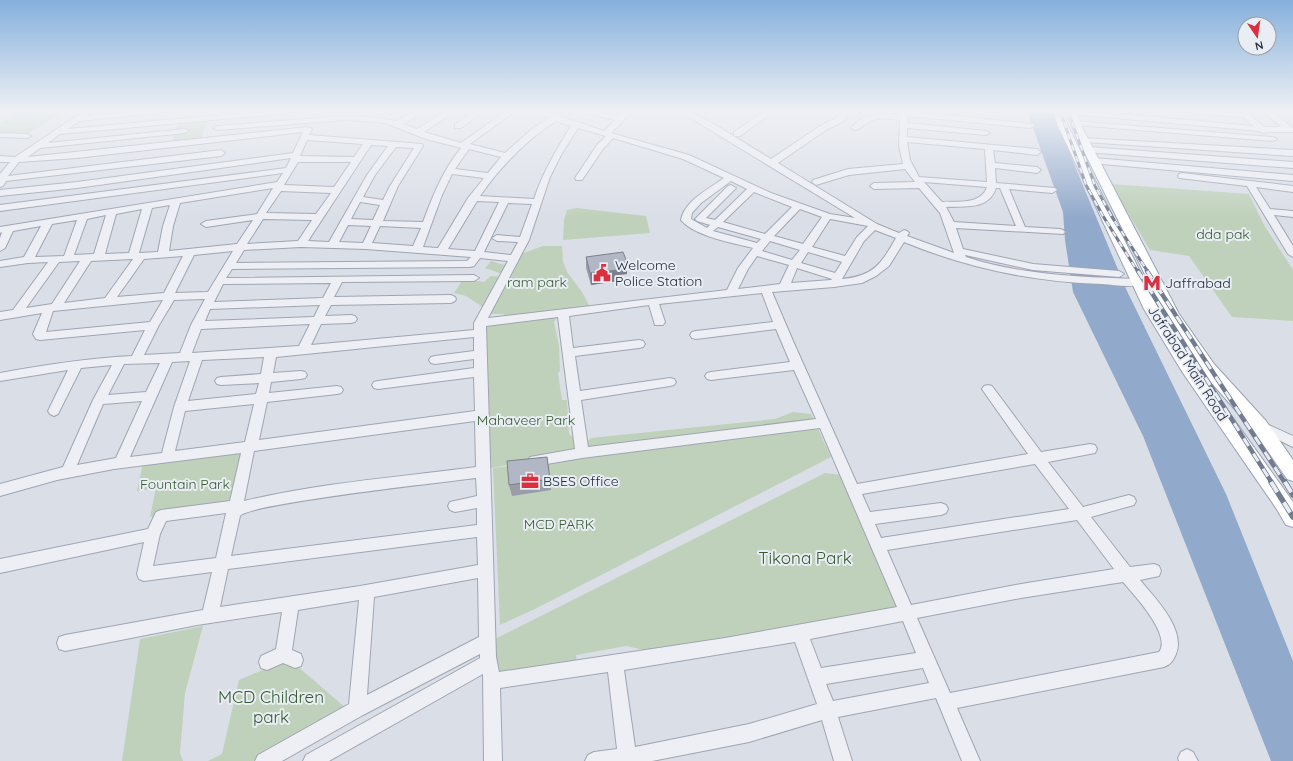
<svg xmlns="http://www.w3.org/2000/svg" width="1293" height="761" font-family="Quicksand,sans-serif">
<style>
.green{fill:#bfd1ba}
.water{fill:#91a9cb}
.lines{fill:none;stroke-linecap:round;stroke-linejoin:round}
.minor-casing{stroke:#9fa5b1;stroke-width:2}
.major-casing{stroke:#98a1b3;stroke-width:2}
.minor{fill:#edeff5;fill-rule:evenodd}
.major{fill:#fff;fill-rule:evenodd}
.rail-far2-casing{stroke:#727c91;stroke-width:3}
.rail-far1-casing{stroke:#727c91;stroke-width:4.5}
.rail-casing{stroke:#727c91;stroke-width:5.5}
.rail-far2{stroke:#e9edf4;stroke-width:2;stroke-dasharray:6;stroke-linecap:butt}
.rail-far1{stroke:#e9edf4;stroke-width:3;stroke-dasharray:9;stroke-linecap:butt}
.rail{stroke:#e9edf4;stroke-width:4;stroke-dasharray:12;stroke-linecap:butt}
.wall{fill:#989da9}
.shaded-wall{fill:#7c8089}
.building{fill:#b1b7c4;stroke:#7c8089}
.labels{text-anchor:middle;stroke-width:4;stroke-linejoin:round;paint-order:stroke}
.park-label{font-size:14px;fill:#355b2f;stroke:#e9edf4}
.poi-label{font-size:14px;fill:#232b3e;stroke:#e9edf4;text-anchor:start}
.street-label{font-size:14px;fill:#232b3e;stroke:#e9edf4}
.near-park-label{font-size:17px;fill:#355b2f;stroke:#e9edf4}
</style>
<rect width="100%" height="100%" fill="#dadee7"/>
<!-- green -->
<g class="green">
<path d="M20,111H46L60,114L24,136L0,134V123Z"/>
<path d="M207,120L201,141L170,145L179,122Z"/>
<path d="M1111,184L1249,194L1264,225L1293,270V321L1232,317L1189,256L1150,250Z"/>
<path d="M577,208L646,216L650,233L563,240L564,220L567,210Z"/>
<path d="M543,246H562L563,261L567,272L582,292L589,305L586,307L507,316L503,314H489L481,306L466,296L454,293L463,279L484,282L491,276L501,277L502,274L485,268L491,261L504,265L510,258Z"/>
<path d="M554,315L557,317L554,322L559,346L560,371L558,373L562,400H567L569,434L577,441L576,452L486,469L482,324Z"/>
<path d="M793,412L811,414L831,457L535,609L500,625L493,468L572,459L591,438L775,419Z"/>
<path d="M251,448L242,464L228,504L150,517L156,488L137,491L143,463Z"/>
<path d="M825,473L842,475L901,609L648,651L626,646L576,655L577,664L505,679L496,669L493,640Z"/>
<path d="M203,626L185,693L180,753L183,761H122L140,639Z"/>
<path d="M289,659L347,709L253,761H208L222,754L239,680Z"/>
</g>
<!-- water -->
<path class="water" d="M1027,111H1052L1127,291L1226,494L1293,661V761H1271L1143,436L1073,292L1065,240L1063,212Z"/>
<g class="lines">
<!-- minor casing -->
<g class="minor-casing">
<g id="minor">
<path d="M84,111H93L87,116L134,111H163L159,113L79,121L68,129L263,111H294L290,113L60,134L48,143L185,129L189,131L185,133L40,148L28,157L308,127L312,129L309,135L422,144L423,146L398,186L383,221L423,222C433,195 443,170 461,148L426,139L393,126L380,122L345,120L217,130L213,128L217,126L345,116L380,118L395,121L416,111H426L403,124L417,129L446,111H456L424,132L461,143L506,111H515L470,144L505,153L533,128L549,118L532,111H544L604,131L615,120L584,113L583,111H597L619,116L624,111H633L611,133L689,155L771,193L830,214L855,218L679,111H689L709,121L771,159L820,126L838,117L842,111H850L844,121L826,130L778,163L877,224L899,233L904,230L907,231L909,233L907,236L954,253L940,213L919,188L874,189L870,186L874,183L915,182L905,169L849,175L816,185L812,182L813,180L848,169L903,164L899,146L900,120C889,119 878,116 868,122C864,125 860,129 855,130L851,128C864,112 881,113 900,115V111H909L1033,124L1034,126L1030,128L908,116V123L986,131L990,133L986,135L907,128V137L1037,149L1041,152L1037,155L993,150L995,163L1037,167L1041,170L1037,173L995,168L996,183L1055,188L1057,190L1052,193L1009,189L1025,227L1060,229L1063,230L1065,232L1063,234L956,228L963,249L1033,264L1119,271L1124,274L1119,277L1033,270L965,255L966,257C1021,275 1080,277 1138,279L1142,280L1143,282L1142,284C1130,288 1115,285 1102,284C1034,282 967,268 904,242L889,266L876,276L862,283L834,287L772,292L793,341L857,484L1028,454L984,392L982,389L984,386L988,385L992,386L1041,452L1090,444L1095,445L1097,449L1095,453L1048,462L1083,507L1129,495L1134,497L1136,501L1134,505L1091,517L1130,567L1154,564L1159,566L1161,571L1159,576L1140,580C1155,598 1186,629 1176,654C1173,661 1171,664 1164,667L957,708L980,761H962L936,698L838,717L852,761H834L822,720L749,742L652,761H585L588,755L594,752L617,749L608,672L500,688L502,761H484L483,674L329,761H303L306,755L480,658V654L363,715L282,761H255L258,755L349,704L359,600L298,610L292,650L301,654L303,660L301,666L295,668L283,663L267,670L261,668L259,662L261,656L276,649L282,612L197,625L65,651L59,649L57,643L59,637L65,635L203,610L212,572L144,581L139,579L137,574L144,542L0,573V559L148,529L156,512L161,510L230,501L241,453L114,469L57,480L0,496V484L63,467L93,400L112,365L81,368L58,414L54,416L50,414L48,411L68,370L0,381V373C44,365 88,358 132,356L145,330L40,340L36,339L33,334L42,313L0,320V312L13,310L48,262L28,263L0,267V261L24,257L41,226L13,231L5,248L0,251V238L2,232L0,233V227L277,182L283,173L0,211V205L286,168L291,158L77,188L0,196V190L77,182L293,153L303,132L77,158L19,162L8,176L221,150L225,153L221,156L6,181L3,186L0,187V174L10,162H0V156L15,157ZM556,121L571,126C556,150 543,172 534,199L480,196C502,165 525,141 556,121ZM578,128L606,136L597,145L575,178L576,180H582L603,149L613,138L683,159L724,178C709,189 684,201 681,220C694,236 733,243 753,248L738,268L727,290L488,318L529,240L550,177L561,155ZM307,140L363,144L354,157L300,156ZM907,142L985,149L987,182L919,177L910,160ZM371,145L388,146L367,175L329,242L308,241ZM396,147L414,148L390,186L383,200L363,197L375,175ZM469,149L501,157L488,173L455,169ZM298,162H351L334,187L284,185ZM452,174L484,178L468,198L438,248L423,247L442,195ZM731,181L747,189L715,220L706,218L736,188L731,185L728,186L695,219L697,221L710,225L707,228L691,219L692,213L701,203ZM924,182L987,187C981,205 957,201 942,202ZM273,188L257,214L206,221L201,224L206,227L253,220L237,244L169,251L173,226L180,203ZM996,188H1000L1016,226L954,222L946,207C965,206 989,210 996,188ZM281,191L331,193L316,214L266,213ZM754,192L792,207L765,234L723,222ZM477,201L499,202L475,251L448,249ZM360,202L380,205L373,220L351,219ZM508,203L532,204L520,237L497,235L492,238L497,241L518,242L511,255L484,252ZM170,205L163,226L158,252L139,253L152,208ZM142,209L129,253L105,254L116,214ZM800,209L822,217L803,244L774,236ZM106,215L94,254L74,255L87,219ZM263,219L312,220L298,241L247,244ZM830,219L868,226L857,237L845,256L812,247ZM77,220L64,256L35,257L52,224ZM348,225L371,226L363,243L339,242ZM380,226L421,228L413,246L372,243ZM718,227L761,239L757,243L713,231ZM875,230L896,238C881,264 874,276 842,279L864,241ZM770,241L800,250L792,260L762,251ZM301,247L366,249L471,257L467,261L236,263L244,250ZM233,251L208,292L175,293L194,255ZM808,252L842,262L835,273L801,263ZM183,256L164,293L117,297L144,259ZM757,256L789,265L780,284L738,289L748,269ZM480,258L508,261L474,323V330L311,345L321,324L351,323L355,322L357,319L355,316L351,315L325,316L331,305L451,303L455,301L456,299L455,297L451,295L334,297L342,282L474,281L479,278L474,275L226,278L232,269L470,267L474,266ZM133,259L105,298L64,303L91,261ZM80,261L52,304L26,308L59,262ZM797,268L832,279L831,280L791,283ZM331,283L323,298L214,302L223,284ZM762,293L773,322L696,331L692,332L690,335L692,338L696,339L776,329L790,362L711,372L707,373L705,376L707,379L711,380L794,370L816,419L588,447L581,400L670,386L674,385L676,382L674,379L670,378L580,391L575,356L639,348L643,347L645,344L643,341L639,340L573,348L569,316L649,305L655,325H663L665,322L659,304ZM205,299L191,325L180,353L144,355L159,325L174,300ZM163,300L150,322L46,332L53,311ZM320,305L314,317L205,321L210,309ZM558,317L575,449L530,457L528,461L530,465L535,466L582,458L820,428L897,607L725,638L499,672L496,657L486,326ZM310,324L299,346L192,353L201,329ZM474,337V351L435,356L431,357L429,360L431,363L435,364L474,359V368L378,381L374,382L372,385L374,388L378,389L474,377L475,411L259,440L267,402L337,394L341,393L343,390L341,387L337,386L269,393L271,382L301,379L305,378L307,375L305,372L301,371L273,373L276,357ZM264,357L261,374L221,377L217,378L215,381L217,384L221,385L259,383L256,394L188,401L202,360ZM190,361L174,407L162,453L130,457L172,362ZM160,363L146,392L108,395L124,364ZM142,401L116,458L77,465L103,404ZM254,404L245,442L175,451L185,411ZM475,421L476,467C399,477 320,483 244,501L254,451ZM1035,464L1069,509L881,538L875,524L941,515L946,513L948,509L946,505L941,503L870,512L862,494ZM476,478L477,496L450,502L448,506L450,510L455,512L477,508V525L231,556L240,516C250,503 446,482 476,478ZM226,513L216,558L153,566L160,534L166,521ZM1077,520L1114,569L1021,584L911,605L887,550ZM477,537L478,565L360,586L220,607L228,569ZM478,578L479,637L367,695L374,597ZM1123,582C1134,595 1172,635 1159,652L950,693L917,618L1021,598ZM903,621L916,653L821,668L810,639ZM795,642L817,704L749,724L635,747L624,670ZM923,668L929,683L833,701L826,684Z"/>
<path d="M475,111H484L461,128H455V124Z"/>
<path d="M765,111H774L740,136H734V132Z"/>
<path d="M1068,111H1088L1253,126L1243,117L1190,113L1186,111H1246L1264,127H1281L1263,111H1272L1293,128V132H1268L1264,133L1259,131L1071,114H1068Z"/>
<path d="M1288,111H1293V114Z"/>
<path d="M1073,121L1273,137L1277,139L1273,141L1076,125H1073Z"/>
<path d="M0,133L27,134L31,136L27,138L0,137Z"/>
<path d="M1082,138L1293,150V156L1085,142H1082L1081,140Z"/>
<path d="M1089,147L1293,162V168L1086,152L1085,150Z"/>
<path d="M1094,158L1293,175V181L1091,163L1090,161L1091,159Z"/>
<path d="M1182,173L1293,186V192L1256,187L1270,209L1293,211V217L1274,215L1293,246V257L1288,254L1247,186L1179,178L1178,176L1179,174Z"/>
<path d="M1260,421L1293,436V447L1256,429L1254,426L1256,423Z"/>
<path d="M1187,749L1193,752L1198,761H1179L1178,758L1181,752Z"/>
</g>
</g>
<!-- major casing -->
<g class="major-casing">
<g id="major">
<path d="M1053,111H1063L1068,126L1158,308L1195,365L1293,502V527L1286,525L1276,508L1183,373L1144,309L1058,126Z"/>
<path d="M1066,111H1076L1083,129L1179,314L1214,364L1266,421L1293,460V481L1287,479L1254,431L1202,372L1165,315L1073,129Z"/>
</g>
</g>
<!-- minor -->
<use href="#minor" class="minor"/>
<!-- major -->
<use href="#major" class="major"/>
<!-- rail-far2 casing -->
<g class="rail-far2-casing">
<g id="rail-far2">
<path d="M1060,111L1086,185L1103,216L1138,272"/>
<path d="M1068,111L1095,186L1112,217L1148,272"/>
</g>
</g>
<!-- rail-far1 casing -->
<g class="rail-far1-casing">
<g id="rail-far1">
<path d="M1138,271L1272,483"/>
<path d="M1147,271L1285,483"/>
</g>
</g>
<!-- rail casing -->
<g class="rail-casing">
<g id="rail">
<path d="M1271,482L1293,517"/>
<path d="M1285,482L1293,495"/>
</g>
</g>
<!-- rail-far2 -->
<use href="#rail-far2" class="rail-far2"/>
<!-- rail-far1 -->
<use href="#rail-far1" class="rail-far1"/>
<!-- rail -->
<use href="#rail" class="rail"/>
</g>
<!-- wall -->
<g class="wall">
<path d="M586,257L627,262V274L618,275V281L591,285L586,268Z"/>
<path d="M547,457L551,490L512,496L509,485Z"/>
</g>
<!-- shaded-wall -->
<path class="shaded-wall" d="M627,262V274L618,275V281L591,285L590,273L616,264Z"/>
<!-- building -->
<g class="building">
<path d="M623,252L627,262L616,264L618,270L590,273L586,257Z"/>
<path d="M547,457L550,479L509,485L507,461Z"/>
</g>
<!-- sky -->
<linearGradient id="sky" x2="0" y2="1"><stop stop-color="#85b0dc"/><stop offset="0.51" stop-color="#eef0f4"/><stop offset="1" stop-color="#eef0f4" stop-opacity="0"/></linearGradient>
<rect width="1293" height="218" fill="url(#sky)"/>
<!-- icons -->
<defs>
<g id="civic-bare" transform="scale(1.38)"><path d="M-.6-6.5H3V-4.5H.6V-3L4-1V1h2V6H-6V1h2V-1L-.6-3ZM-1.2 2.5V6h2.4V2.5Z" fill="#da303f" stroke="#e9edf4" stroke-width="2.5" paint-order="stroke"/></g>
<g id="metro-bare" transform="scale(1.38)"><path d="M-5.5 5V-5H-3L0 0L3-5H5.5V5H3V-.5L0 4L-3-.5V5Z" fill="#da303f" stroke="#e9edf4" stroke-width="2.5" paint-order="stroke"/></g>
<g id="office-bare" transform="scale(1.38)"><path d="M-6-3h4V-5.5h4V-3h4V5H-6ZM-1-4.5V-3h2v-1.5ZM-6 0V1H6V0Z" fill="#da303f" stroke="#e9edf4" stroke-width="2.5" paint-order="stroke"/></g>
</defs>
<g fill-rule="evenodd">
<use href="#civic-bare" x="602" y="273"/>
<use href="#metro-bare" x="1152" y="283"/>
<use href="#office-bare" x="530" y="481"/>
</g>
<g class="labels">
<!-- park labels -->
<g class="park-label">
<text x="1223" y="239">dda pak</text>
<text x="537" y="287">ram park</text>
<text x="526" y="425">Mahaveer Park</text>
<text x="185" y="489">Fountain Park</text>
<text x="559" y="529">MCD PARK</text>
</g>
<!-- poi labels -->
<g class="poi-label">
<text x="615" y="270">Welcome<tspan x="615" dy="16">Police Station</tspan></text>
<text x="1165" y="288">Jaffrabad</text>
<text x="543" y="486">BSES Office</text>
</g>
<!-- street labels -->
<g class="street-label">
<text transform="translate(1188 363) rotate(57)" y="5">Jafrabad Main Road</text>
</g>
<!-- near-park labels -->
<g class="near-park-label">
<text x="805" y="564">Tikona Park</text>
<text x="271" y="703">MCD Children<tspan x="271" dy="20">park</tspan></text>
</g>
</g>
<!-- north arrow -->
<g transform="translate(1257 36) rotate(167)"><circle r="19" fill="#e9edf4" stroke="#9a9fab"/>
<path d="M0-3L7 15L0 10L-7 15Z" fill="#da303f"/>
<text y="-6" font-size="11" font-weight="bold" text-anchor="middle" fill="#232b3e">N</text>
</g>
</svg>
